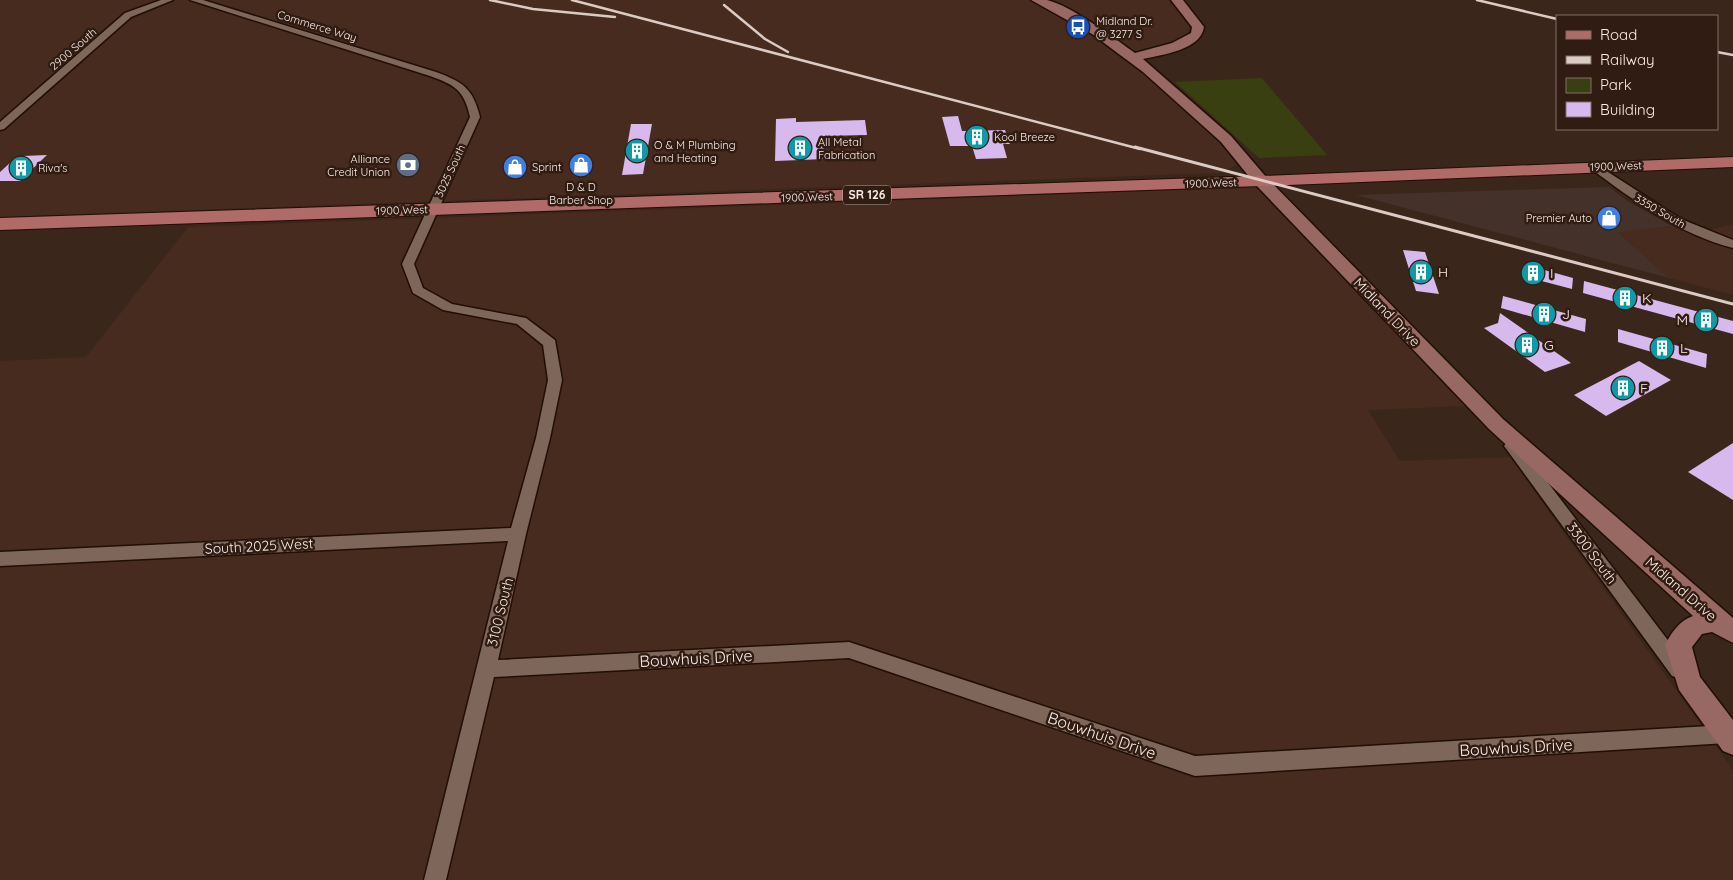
<svg xmlns="http://www.w3.org/2000/svg" width="1733" height="880" font-family="Quicksand,sans-serif">
<style>
.commercial{fill:#44322a}
.built{fill:#472b1e}
.green{fill:#3a3f11}
.building{fill:#d8b9ed}
.lines{fill:none;stroke-linecap:round;stroke-linejoin:round}
.street-casing{stroke:#210e05;stroke-width:3}
.secondary-casing{stroke:#210e05;stroke-width:3}
.primary-casing{stroke:#210e05;stroke-width:2}
.street{fill:#7f665a;fill-rule:evenodd}
.secondary{fill:#986862;fill-rule:evenodd}
.primary{fill:#b06b69;fill-rule:evenodd}
.rail-far1{stroke:#dbcbc5;stroke-width:2.5}
.rail{stroke:#dbcbc5;stroke-width:3}
.labels{text-anchor:middle;stroke-width:5;stroke-linejoin:round;paint-order:stroke}
.far-poi-label{font-size:11px;fill:#faebe5;stroke:#301c12;text-anchor:start}
.far-street-label{font-size:11px;fill:#faebe5;stroke:#301c12}
.shield{fill:#301c12;stroke:#bdada6;stroke-width:1}
.shield-label{font-size:12px;font-weight:bold;fill:#faebe5}
.poi-label{font-size:14px;fill:#faebe5;stroke:#301c12;text-anchor:start}
.street-label{font-size:14px;fill:#faebe5;stroke:#301c12}
.near-street-label{font-size:16px;fill:#faebe5;stroke:#301c12}
</style>
<rect width="100%" height="100%" fill="#3b261b"/>
<!-- commercial -->
<path class="commercial" d="M1609,187L1629,202L1672,226L1619,233L1669,278L1356,195Z"/>
<!-- built -->
<g class="built">
<path d="M0,0H1169L1190,27L1185,37L1126,57L1223,146L1237,165L1219,173L0,217Z"/>
<path d="M1258,187L1469,406L1368,410L1400,461L1510,457L1733,770V880H0V361L86,357L188,227Z"/>
<path d="M1733,224V295L1669,278L1618,232L1672,226L1706,231Z"/>
</g>
<!-- green -->
<path class="green" d="M1262,78L1327,155L1259,158L1175,82Z"/>
<!-- building -->
<g class="building">
<path d="M958,116L962,131L1005,130L1010,144H1003L1007,158L976,159L972,146H950L942,117Z"/>
<path d="M796,118V122L865,120L867,135L823,136L825,159L775,161L776,119Z"/>
<path d="M631,124H652L643,174L622,175Z"/>
<path d="M47,155L20,181H0V172L11,162H17L23,156Z"/>
<path d="M1403,250L1425,252L1439,294L1416,291Z"/>
<path d="M1537,268L1573,278L1572,289L1534,279Z"/>
<path d="M1584,281L1733,321V334L1583,293Z"/>
<path d="M1503,296L1586,319L1585,332L1501,308Z"/>
<path d="M1500,313L1571,363L1545,372L1484,328L1498,323Z"/>
<path d="M1618,329L1707,354L1706,368L1618,342Z"/>
<path d="M1639,361L1671,380L1606,416L1574,395Z"/>
<path d="M1733,443V500L1688,472Z"/>
</g>
<g class="lines">
<!-- street casing -->
<g class="street-casing">
<g id="street">
<path d="M161,0H173L131,17L4,129L0,130V122L125,13Z"/>
<path d="M190,0H203L436,72C463,82 473,88 480,117L414,264L423,288L452,304L526,318L555,340L562,380L550,438L526,534L498,660L849,642L1195,756L1727,725L1733,727V741L1727,743L1195,776L849,658L494,677L446,880H424L508,541L0,566V552L511,528L536,438L548,380L543,345L517,324L443,310L413,293L402,264L470,117C464,90 455,85 430,76Z"/>
<path d="M1594,163L1681,219L1733,240V248C1679,234 1634,201 1590,168L1589,166L1590,164Z"/>
<path d="M1512,441L1517,442L1686,664L1688,670L1686,676L1679,678L1672,676L1507,450L1504,446L1507,442Z"/>
</g>
</g>
<!-- secondary casing -->
<g class="secondary-casing">
<path id="secondary" d="M1031,0C1036,0 1042,0 1047,0C1072,6 1114,38 1135,53L1172,43L1191,33L1192,27L1171,0H1183L1204,27C1201,50 1161,55 1143,59L1231,136L1267,178L1503,419L1733,618V643L1712,632L1702,634L1692,647L1700,677L1733,720V755L1723,751L1679,690L1665,645C1671,633 1680,620 1693,616L1489,429L1255,184L1221,142L1143,72L1092,34Z"/>
</g>
<!-- primary casing -->
<g class="primary-casing">
<path id="primary" d="M1733,157V167L1261,186L0,230V218L1261,176Z"/>
</g>
<!-- street -->
<use href="#street" class="street"/>
<!-- secondary -->
<use href="#secondary" class="secondary"/>
<!-- primary -->
<use href="#primary" class="primary"/>
<!-- rail-far1 -->
<g class="rail-far1">
<path d="M490,0L533,9L615,17"/>
<path d="M572,0L1140,149"/>
<path d="M1477,0L1557,19"/>
<path d="M724,5L765,39L788,52"/>
<path d="M1717,52L1733,55"/>
</g>
<!-- rail -->
<path class="rail" d="M1135,147L1733,304"/>
</g>
<!-- icons -->
<defs>
<g id="bus-disc" transform="scale(1.25)"><circle r="9.5" fill="#1a4fb4" stroke="#301c12"/><path d="M-5-6H5V4H4V6H2V4H-2V6H-4V4H-5ZM-3.5-4V0h7V-4ZM-3.5 1.2v1.5H-2V1.2ZM2 1.2v1.5H3.5V1.2Z" fill="#fff"/></g>
<g id="building-disc" transform="scale(1.25)"><circle r="9.5" fill="#0f9aa8" stroke="#301c12"/><path d="M-4-6H4V6H1V3H-1V6H-4ZM-2.5-4.3h1.7v1.8h-1.7ZM.8-4.3h1.7v1.8H.8ZM-2.5-1h1.7V.8h-1.7ZM.8-1h1.7V.8H.8Z" fill="#fff"/></g>
<g id="bank-disc" transform="scale(1.25)"><circle r="9.5" fill="#5c6f8a" stroke="#301c12"/><path d="M-6-4H6V4H-6ZM0-2.3a2.3 2.3 0 1 0 0 4.6a2.3 2.3 0 1 0 0-4.6Z" fill="#fff"/></g>
<g id="shop-disc" transform="scale(1.25)"><circle r="9.5" fill="#3f7fe0" stroke="#301c12"/><path d="M-5-2.5h2.3a2.7 3.5 0 0 1 5.4 0H5L5.5 6h-11ZM-1.5-2.5h3a1.5 2.3 0 0 0-3 0Z" fill="#fff"/></g>
</defs>
<g fill-rule="evenodd">
<use href="#bus-disc" x="1078" y="27"/>
<use href="#building-disc" x="977" y="137"/>
<use href="#building-disc" x="800" y="148"/>
<use href="#building-disc" x="637" y="151"/>
<use href="#bank-disc" x="408" y="165"/>
<use href="#shop-disc" x="581" y="165"/>
<use href="#shop-disc" x="515" y="167"/>
<use href="#building-disc" x="21" y="168"/>
<use href="#shop-disc" x="1609" y="218"/>
<use href="#building-disc" x="1421" y="272"/>
<use href="#building-disc" x="1533" y="273"/>
<use href="#building-disc" x="1625" y="298"/>
<use href="#building-disc" x="1544" y="314"/>
<use href="#building-disc" x="1706" y="320"/>
<use href="#building-disc" x="1527" y="345"/>
<use href="#building-disc" x="1662" y="348"/>
<use href="#building-disc" x="1623" y="388"/>
</g>
<g class="labels">
<!-- far-poi labels -->
<g class="far-poi-label">
<text x="1096" y="25">Midland Dr.<tspan x="1096" dy="13">@ 3277 S</tspan></text>
<text x="994" y="141">Kool Breeze</text>
<text x="818" y="146">All Metal<tspan x="818" dy="13">Fabrication</tspan></text>
<text x="654" y="149">O &amp; M Plumbing<tspan x="654" dy="13">and Heating</tspan></text>
<text x="390" y="163" text-anchor="end">Alliance<tspan x="390" dy="13">Credit Union</tspan></text>
<text x="532" y="171">Sprint</text>
<text x="38" y="172">Riva's</text>
<text x="581" y="191" text-anchor="middle">D &amp; D<tspan x="581" dy="13">Barber Shop</tspan></text>
<text x="1592" y="222" text-anchor="end">Premier Auto</text>
</g>
<!-- far-street labels -->
<g class="far-street-label">
<text transform="translate(317 26) rotate(17)" y="4">Commerce Way</text>
<text transform="translate(73 49) rotate(-41)" y="4">2900 South</text>
<text transform="translate(1616 166) rotate(-2)" y="4">1900 West</text>
<text transform="translate(450 171) rotate(-65)" y="4">3025 South</text>
<text transform="translate(1211 183) rotate(-2)" y="4">1900 West</text>
<text transform="translate(807 197) rotate(-2)" y="4">1900 West</text>
<text transform="translate(402 210) rotate(-2)" y="4">1900 West</text>
<text transform="translate(1660 211) rotate(30)" y="4">3350 South</text>
</g>
<!-- shield labels -->
<rect class="shield" x="843" y="185.5" width="48" height="19" rx="4"/>
<g class="shield-label">
<text x="867" y="199">SR 126</text>
</g>
<!-- poi labels -->
<g class="poi-label">
<text x="1438" y="277">H</text>
<text x="1550" y="278">I</text>
<text x="1642" y="303">K</text>
<text x="1562" y="319">J</text>
<text x="1688" y="325" text-anchor="end">M</text>
<text x="1544" y="350">G</text>
<text x="1680" y="353">L</text>
<text x="1640" y="393">F</text>
</g>
<!-- street labels -->
<g class="street-label">
<text transform="translate(1387 312) rotate(46)" y="5">Midland Drive</text>
<text transform="translate(259 546) rotate(-3)" y="5">South 2025 West</text>
<text transform="translate(1592 553) rotate(53)" y="5">3300 South</text>
<text transform="translate(1681 589) rotate(41)" y="5">Midland Drive</text>
<text transform="translate(500 612) rotate(-76)" y="5">3100 South</text>
</g>
<!-- near-street labels -->
<g class="near-street-label">
<text transform="translate(696 658) rotate(-3)" y="6">Bouwhuis Drive</text>
<text transform="translate(1102 735) rotate(19)" y="6">Bouwhuis Drive</text>
<text transform="translate(1516 747) rotate(-3)" y="6">Bouwhuis Drive</text>
</g>
</g>
<!-- legend -->
<rect x="1556" y="15" width="162" height="115" fill="#301c12" stroke="#816f66"/>
<rect x="1566" y="31" width="25" height="8" fill="#b06b69" stroke="#816f66"/>
<text x="1600" y="40" font-size="15" fill="#faebe5">Road</text>
<rect x="1566" y="56" width="25" height="8" fill="#dbcbc5" stroke="#816f66"/>
<text x="1600" y="65" font-size="15" fill="#faebe5">Railway</text>
<rect x="1566" y="78" width="25" height="15" fill="#3a3f11" stroke="#816f66"/>
<text x="1600" y="90" font-size="15" fill="#faebe5">Park</text>
<rect x="1566" y="102" width="25" height="15" fill="#d8b9ed" stroke="#816f66"/>
<text x="1600" y="115" font-size="15" fill="#faebe5">Building</text>
</svg>
